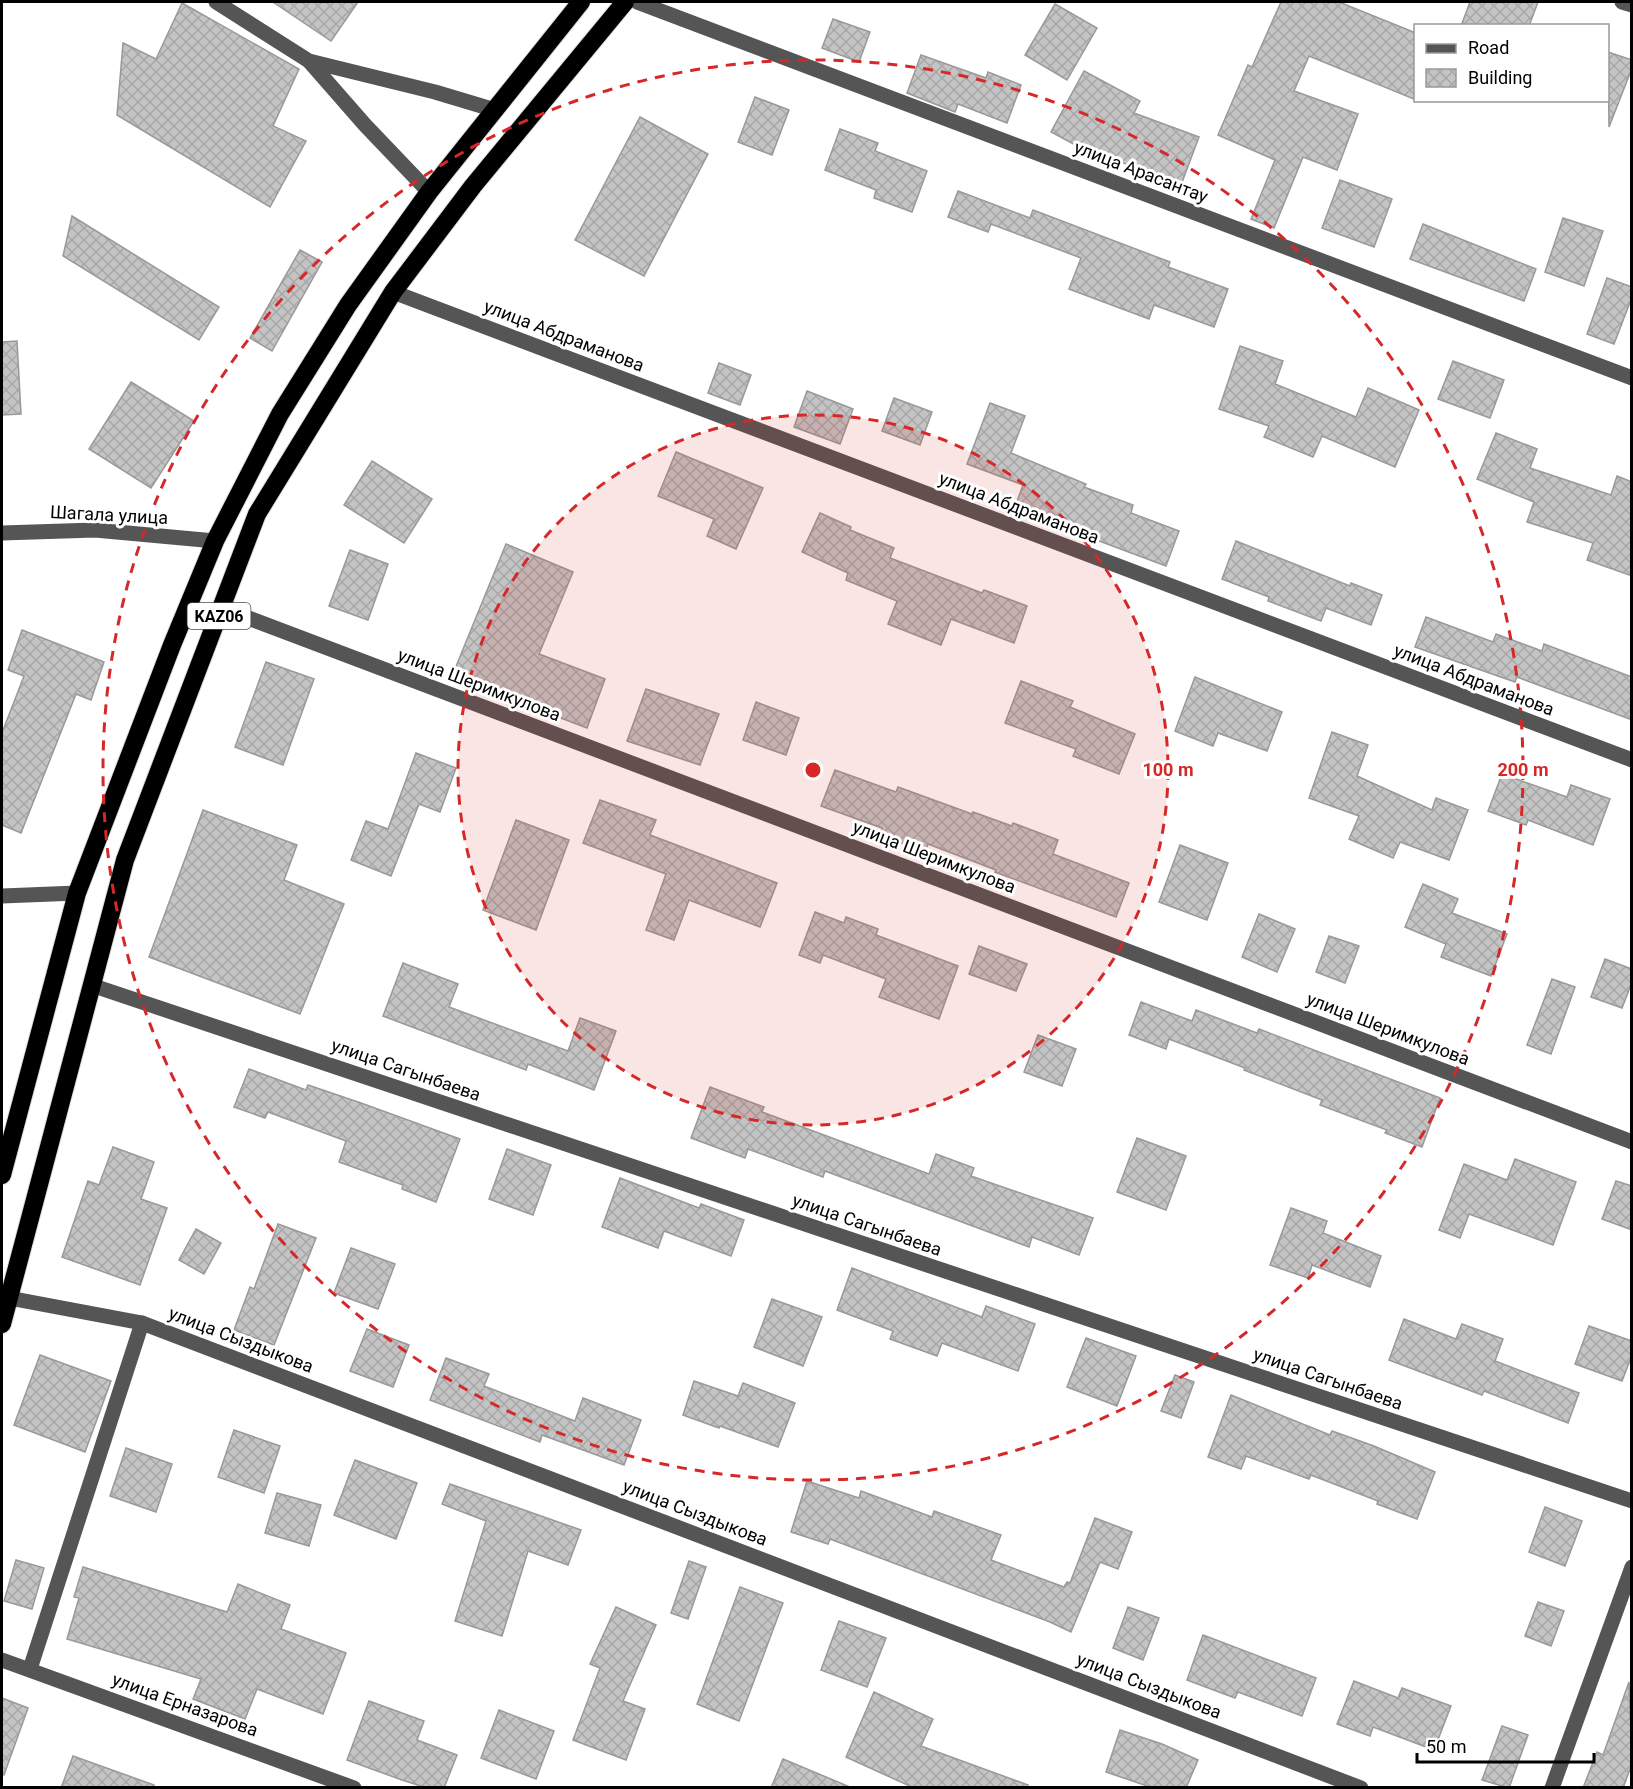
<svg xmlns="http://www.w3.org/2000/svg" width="1633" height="1789" font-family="Roboto,sans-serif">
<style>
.building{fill:url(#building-cross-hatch);stroke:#999;stroke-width:1.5}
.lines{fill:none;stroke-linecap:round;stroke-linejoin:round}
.highway-casing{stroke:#dbdbdb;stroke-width:20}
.minor{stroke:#555;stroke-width:15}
.highway{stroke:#000;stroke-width:18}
.ring{fill:none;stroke:#d62828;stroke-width:3;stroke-dasharray:10 8}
.labels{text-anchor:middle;stroke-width:6;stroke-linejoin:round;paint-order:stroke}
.shield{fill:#fff;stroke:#4c4c4c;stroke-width:1.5}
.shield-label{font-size:16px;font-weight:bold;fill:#000}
.street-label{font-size:18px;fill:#000;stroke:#fff}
.centre{fill:#d62828;stroke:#fff;stroke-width:3}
.ring-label{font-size:18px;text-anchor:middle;font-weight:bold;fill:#d62828;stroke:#fff;stroke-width:6;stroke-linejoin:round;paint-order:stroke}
</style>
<defs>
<pattern id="building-cross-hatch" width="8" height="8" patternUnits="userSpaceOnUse" patternTransform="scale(1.5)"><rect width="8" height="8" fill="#c4c4c4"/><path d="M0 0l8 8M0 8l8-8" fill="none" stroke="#a7a7a7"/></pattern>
</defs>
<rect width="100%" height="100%" fill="#fff"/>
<!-- building -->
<g class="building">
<path d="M273,2H358L331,41Z"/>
<path d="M1281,2H1339L1416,33V100L1309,56L1294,91L1358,114L1337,170L1303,157L1274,228L1251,219L1275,160L1218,135L1248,65L1252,67Z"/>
<path d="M1470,2H1538L1529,26H1461Z"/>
<path d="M182,3L299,69L273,126L306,141L270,207L117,115L123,43L156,59Z"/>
<path d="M1055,4L1097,28L1067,80L1025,55Z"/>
<path d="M833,19L870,32L859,62L822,48Z"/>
<path d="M1608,52L1632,60V68L1609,127Z"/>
<path d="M921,55L986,78L988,72L1021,85L1007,123L958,104L955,112L907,93Z"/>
<path d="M1084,71L1140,101L1134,113L1199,137L1181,185L1110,158L1107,162L1051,132Z"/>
<path d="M755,97L789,110L772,155L738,142Z"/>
<path d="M640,117L708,154L644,276L575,240Z"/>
<path d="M840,129L878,143L875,151L927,171L912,212L874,198L876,190L825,170Z"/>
<path d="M1340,180L1392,199L1374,247L1322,228Z"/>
<path d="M958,191L1030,218L1033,210L1170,262L1168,267L1228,289L1214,327L1154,305L1149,319L1069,289L1081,258L991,224L988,232L948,217Z"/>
<path d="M72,216L219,307L199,340L63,256Z"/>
<path d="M1563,218L1603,231L1584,286L1545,272Z"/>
<path d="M1423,224L1536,269L1524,301L1410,259Z"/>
<path d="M300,250L322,262L272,351L250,338Z"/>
<path d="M1607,278L1632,287V297L1614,344L1587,334Z"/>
<path d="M17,341L21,414L2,415V342Z"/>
<path d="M1240,346L1283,361L1275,384L1356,417L1368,388L1419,410L1395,467L1322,436L1313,457L1264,437L1269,426L1219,409Z"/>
<path d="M1453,361L1504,380L1490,418L1438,399Z"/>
<path d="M719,363L751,375L740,405L708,393Z"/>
<path d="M131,382L194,421L151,488L89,449Z"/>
<path d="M807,391L853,409L840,444L794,427Z"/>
<path d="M894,398L932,412L920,445L882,431Z"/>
<path d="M990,403L1025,416L1011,453L1086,484L1084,487L1133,505L1131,513L1179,531L1166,566L1067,529L1065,534L1013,512L1023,485L967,464Z"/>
<path d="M1496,433L1537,449L1530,468L1611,495L1617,476L1632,482V576L1587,560L1593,543L1527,522L1534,502L1477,479Z"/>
<path d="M676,452L763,488L736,549L707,536L714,519L658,496Z"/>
<path d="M372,461L432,499L404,543L344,505Z"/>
<path d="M820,513L851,527L850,530L894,548L890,558L982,593L984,590L1027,606L1014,643L951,619L941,645L888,624L897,601L846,580L848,573L802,552Z"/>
<path d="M1236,541L1350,586L1351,583L1382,595L1371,625L1326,608L1321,621L1268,601L1269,597L1222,579Z"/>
<path d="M506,544L573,572L539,654L605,679L587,728L519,702L516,708L450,681Z"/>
<path d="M350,550L388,564L368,620L329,606Z"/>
<path d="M1426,617L1493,642L1496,634L1542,651L1544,644L1632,677V720L1517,677L1515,682L1415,647Z"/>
<path d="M22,630L104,662L91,700L76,694L21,833L2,825V733L24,676L8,670Z"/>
<path d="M266,662L314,679L283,765L235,747Z"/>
<path d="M1195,677L1282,712L1267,751L1218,733L1213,746L1175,731Z"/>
<path d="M1021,681L1073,701L1070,707L1135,734L1119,774L1073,756L1076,749L1005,723Z"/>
<path d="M646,689L719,714L700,765L627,741Z"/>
<path d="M756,702L799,718L786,755L743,740Z"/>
<path d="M1332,732L1368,745L1357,776L1432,810L1436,798L1468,810L1449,860L1400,842L1393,858L1349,839L1359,816L1309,798Z"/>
<path d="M416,753L456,768L440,812L419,804L391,876L351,860L366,821L388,829Z"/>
<path d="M835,770L896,792L898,787L972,814L973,812L1012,826L1013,823L1058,840L1053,854L1129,883L1116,917L995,872L996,870L928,844L925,852L879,835L882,828L821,806Z"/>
<path d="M1502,774L1567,797L1571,785L1610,799L1593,845L1528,820L1526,825L1488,811Z"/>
<path d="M600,800L656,820L650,835L777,883L760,927L689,900L674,940L646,930L666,874L583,843Z"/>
<path d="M203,810L297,845L284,880L344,904L300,1014L149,957Z"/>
<path d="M516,820L569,840L536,930L483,910Z"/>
<path d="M1180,845L1228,863L1207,920L1159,902Z"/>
<path d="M1423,884L1458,899L1452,913L1507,934L1491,976L1441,957L1446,944L1405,927Z"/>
<path d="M815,912L844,923L846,917L878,929L876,935L958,966L939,1019L879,997L886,979L823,955L820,963L799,955Z"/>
<path d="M1259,914L1295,929L1277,972L1242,957Z"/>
<path d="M1329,936L1359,946L1345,983L1316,972Z"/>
<path d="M979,946L1027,964L1016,991L969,974Z"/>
<path d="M1605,959L1632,969V982L1622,1008L1591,997Z"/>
<path d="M403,963L458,984L449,1007L568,1051L580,1018L616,1031L594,1090L528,1064L526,1070L383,1016Z"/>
<path d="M1552,979L1575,987L1551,1054L1527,1045Z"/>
<path d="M1141,1002L1192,1021L1196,1010L1257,1033L1259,1029L1440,1098L1422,1147L1385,1133L1387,1130L1320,1105L1322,1100L1244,1070L1245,1068L1169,1039L1166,1049L1129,1035Z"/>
<path d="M1038,1035L1076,1049L1062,1086L1024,1072Z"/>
<path d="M249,1069L306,1090L308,1085L361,1103L460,1139L436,1202L402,1189L403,1185L339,1162L346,1141L268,1112L265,1118L234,1107Z"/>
<path d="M710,1087L764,1107L762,1112L929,1174L936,1154L974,1168L971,1176L1093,1218L1079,1255L1032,1237L1029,1247L825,1171L823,1177L748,1149L745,1158L691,1138Z"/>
<path d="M1137,1138L1186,1156L1166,1210L1117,1192Z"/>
<path d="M113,1147L154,1162L141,1199L167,1208L140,1285L62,1257L88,1181L99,1185Z"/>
<path d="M507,1149L551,1165L533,1215L489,1199Z"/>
<path d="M1515,1159L1576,1182L1553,1245L1469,1214L1460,1238L1439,1230L1464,1164L1507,1180Z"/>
<path d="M620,1178L699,1208L701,1204L744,1220L731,1256L664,1231L658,1248L602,1227Z"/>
<path d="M1616,1181L1632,1186V1230L1602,1219Z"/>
<path d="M1291,1208L1327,1221L1323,1233L1381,1256L1370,1287L1312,1265L1308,1278L1270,1265Z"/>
<path d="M278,1224L316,1238L274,1345L234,1330L250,1287L254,1289Z"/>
<path d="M196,1229L221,1243L204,1274L179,1260Z"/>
<path d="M351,1248L395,1264L378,1309L334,1293Z"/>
<path d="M852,1268L982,1317L986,1306L1035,1324L1018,1371L942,1343L937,1356L890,1339L893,1331L837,1310Z"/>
<path d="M772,1299L822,1317L803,1366L754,1347Z"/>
<path d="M1404,1319L1456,1339L1462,1324L1503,1339L1495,1361L1579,1393L1568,1423L1484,1391L1482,1395L1389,1360Z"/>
<path d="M1589,1326L1632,1341V1355L1622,1381L1575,1364Z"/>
<path d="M367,1329L409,1345L393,1387L350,1371Z"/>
<path d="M1086,1338L1136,1356L1117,1406L1067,1387Z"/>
<path d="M40,1355L111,1381L85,1452L14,1425Z"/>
<path d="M446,1358L489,1374L484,1386L575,1421L583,1398L641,1420L624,1465L542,1435L540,1442L430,1400Z"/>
<path d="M1175,1375L1194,1382L1181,1418L1161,1411Z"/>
<path d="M694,1381L738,1396L743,1383L795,1403L778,1447L720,1426L719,1428L683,1415Z"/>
<path d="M1231,1395L1330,1435L1332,1431L1374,1446L1435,1472L1417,1519L1377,1504L1378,1501L1311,1475L1309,1479L1246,1456L1241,1469L1208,1457Z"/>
<path d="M234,1430L280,1446L264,1493L218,1477Z"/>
<path d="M126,1448L172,1464L156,1512L110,1496Z"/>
<path d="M355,1460L417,1483L396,1539L334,1515Z"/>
<path d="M807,1481L859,1498L861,1491L932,1517L934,1511L1001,1535L991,1560L1064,1587L1067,1582L1070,1583L1095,1518L1132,1532L1118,1569L1100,1562L1071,1632L1050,1622L830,1539L828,1544L791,1532Z"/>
<path d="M450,1484L581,1530L568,1565L528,1551L502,1636L455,1621L486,1521L442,1504Z"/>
<path d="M277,1493L321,1505L309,1546L265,1533Z"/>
<path d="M1545,1507L1582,1521L1565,1566L1529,1552Z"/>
<path d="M16,1560L44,1568L32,1609L4,1601Z"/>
<path d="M689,1561L706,1567L688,1619L671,1613Z"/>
<path d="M83,1567L227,1612L238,1584L290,1605L281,1629L346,1653L323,1714L257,1689L245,1719L193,1699L201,1679L67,1639L79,1598L74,1597Z"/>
<path d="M740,1587L783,1603L739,1721L697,1704Z"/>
<path d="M1538,1602L1564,1611L1551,1646L1525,1636Z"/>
<path d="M616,1607L656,1625L623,1701L645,1709L626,1760L573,1740L600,1668L590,1664Z"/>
<path d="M1128,1607L1159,1618L1143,1660L1113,1648Z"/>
<path d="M839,1621L886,1638L867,1687L821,1670Z"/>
<path d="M1203,1635L1316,1678L1302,1716L1238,1692L1235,1698L1187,1680Z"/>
<path d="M1354,1681L1398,1698L1402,1688L1451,1706L1434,1750L1373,1727L1370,1736L1337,1724Z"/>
<path d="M1629,1682L1632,1764L1623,1788H1583L1597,1752L1603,1755Z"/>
<path d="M874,1692L933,1719L921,1746L1028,1785L1027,1788H914L846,1757Z"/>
<path d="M2,1698L28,1708L4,1775L2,1774Z"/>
<path d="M369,1701L424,1721L417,1740L457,1755L444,1788H427L402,1780L347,1760Z"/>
<path d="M499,1710L554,1731L536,1779L481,1758Z"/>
<path d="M1502,1726L1528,1735L1509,1788L1482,1780Z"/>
<path d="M1120,1730L1162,1744L1198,1760L1186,1788H1153L1106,1772Z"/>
<path d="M73,1756L154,1785V1788H61Z"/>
<path d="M783,1759L850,1787V1788H771Z"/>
</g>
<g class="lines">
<!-- highway casing -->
<g class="highway-casing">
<g id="highway">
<path d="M2,1175L77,893L172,645L215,541L280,414L348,305L429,192L581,2"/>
<path d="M2,1324L125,860L257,514L393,292L473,186L625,2"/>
</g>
</g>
<!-- minor -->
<g class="minor">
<path d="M216,2L309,61L435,92L495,110"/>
<path d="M637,2L1632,378"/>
<path d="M1622,2L1632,5"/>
<path d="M309,61L365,125L429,192"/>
<path d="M393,292L1632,760"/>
<path d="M2,533L95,530L215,541"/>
<path d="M222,608L1632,1142"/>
<path d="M2,896L77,893"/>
<path d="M91,985L1632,1501"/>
<path d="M9,1298L142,1323L1361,1788"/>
<path d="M2,1660L354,1788"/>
<path d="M30,1669L142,1323"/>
<path d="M1552,1788L1632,1567"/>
</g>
<!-- highway -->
<use href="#highway" class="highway"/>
</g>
<!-- distance rings -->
<circle cx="813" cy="770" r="355" fill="#d62828" fill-opacity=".12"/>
<g class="ring">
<circle cx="813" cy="770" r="355"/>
<circle cx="813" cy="770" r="710"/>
</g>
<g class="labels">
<!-- shield labels -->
<rect class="shield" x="187.5" y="603" width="63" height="26" rx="4.5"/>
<g class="shield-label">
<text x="219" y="622">KАZ06</text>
</g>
<!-- street labels -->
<g class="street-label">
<text transform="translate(1141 172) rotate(21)" y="6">улица Арасантау</text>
<text transform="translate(564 336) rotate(21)" y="6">улица Абдраманова</text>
<text transform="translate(1019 508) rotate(21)" y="6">улица Абдраманова</text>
<text transform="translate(109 515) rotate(3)" y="6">Шагала улица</text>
<text transform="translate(1474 680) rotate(21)" y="6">улица Абдраманова</text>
<text transform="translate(479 685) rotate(21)" y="6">улица Шеримкулова</text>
<text transform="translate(934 857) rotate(21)" y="6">улица Шеримкулова</text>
<text transform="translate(1388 1029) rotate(21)" y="6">улица Шеримкулова</text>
<text transform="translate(406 1070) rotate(19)" y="6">улица Сагынбаева</text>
<text transform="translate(867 1225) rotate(19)" y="6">улица Сагынбаева</text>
<text transform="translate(241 1340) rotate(21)" y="6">улица Сыздыкова</text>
<text transform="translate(1328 1379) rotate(19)" y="6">улица Сагынбаева</text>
<text transform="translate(695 1513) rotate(21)" y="6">улица Сыздыкова</text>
<text transform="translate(1149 1686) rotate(21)" y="6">улица Сыздыкова</text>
<text transform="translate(185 1705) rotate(20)" y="6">улица Ерназарова</text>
</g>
</g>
<circle cx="813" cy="770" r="9" class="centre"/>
<g class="ring-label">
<text x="1168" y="776">100 m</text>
<text x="1523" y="776">200 m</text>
</g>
<!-- border -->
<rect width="1633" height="1789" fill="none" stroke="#000000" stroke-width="6"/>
<!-- legend -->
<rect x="1414" y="24" width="195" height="78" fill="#ffffff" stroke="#999999" stroke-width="1.5"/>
<rect x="1426" y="44" width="30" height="9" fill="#555555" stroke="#999999" stroke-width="1.5"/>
<text x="1468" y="54" font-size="18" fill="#000000">Road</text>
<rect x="1426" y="69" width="30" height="18" fill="url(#building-cross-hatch)" stroke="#999999" stroke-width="1.5"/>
<text x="1468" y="84" font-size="18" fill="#000000">Building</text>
<!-- scale -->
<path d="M1417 1753v9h177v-9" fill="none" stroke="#000000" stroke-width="3"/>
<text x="1426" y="1753" font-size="18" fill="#000000" stroke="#ffffff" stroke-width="4.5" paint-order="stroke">50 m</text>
</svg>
